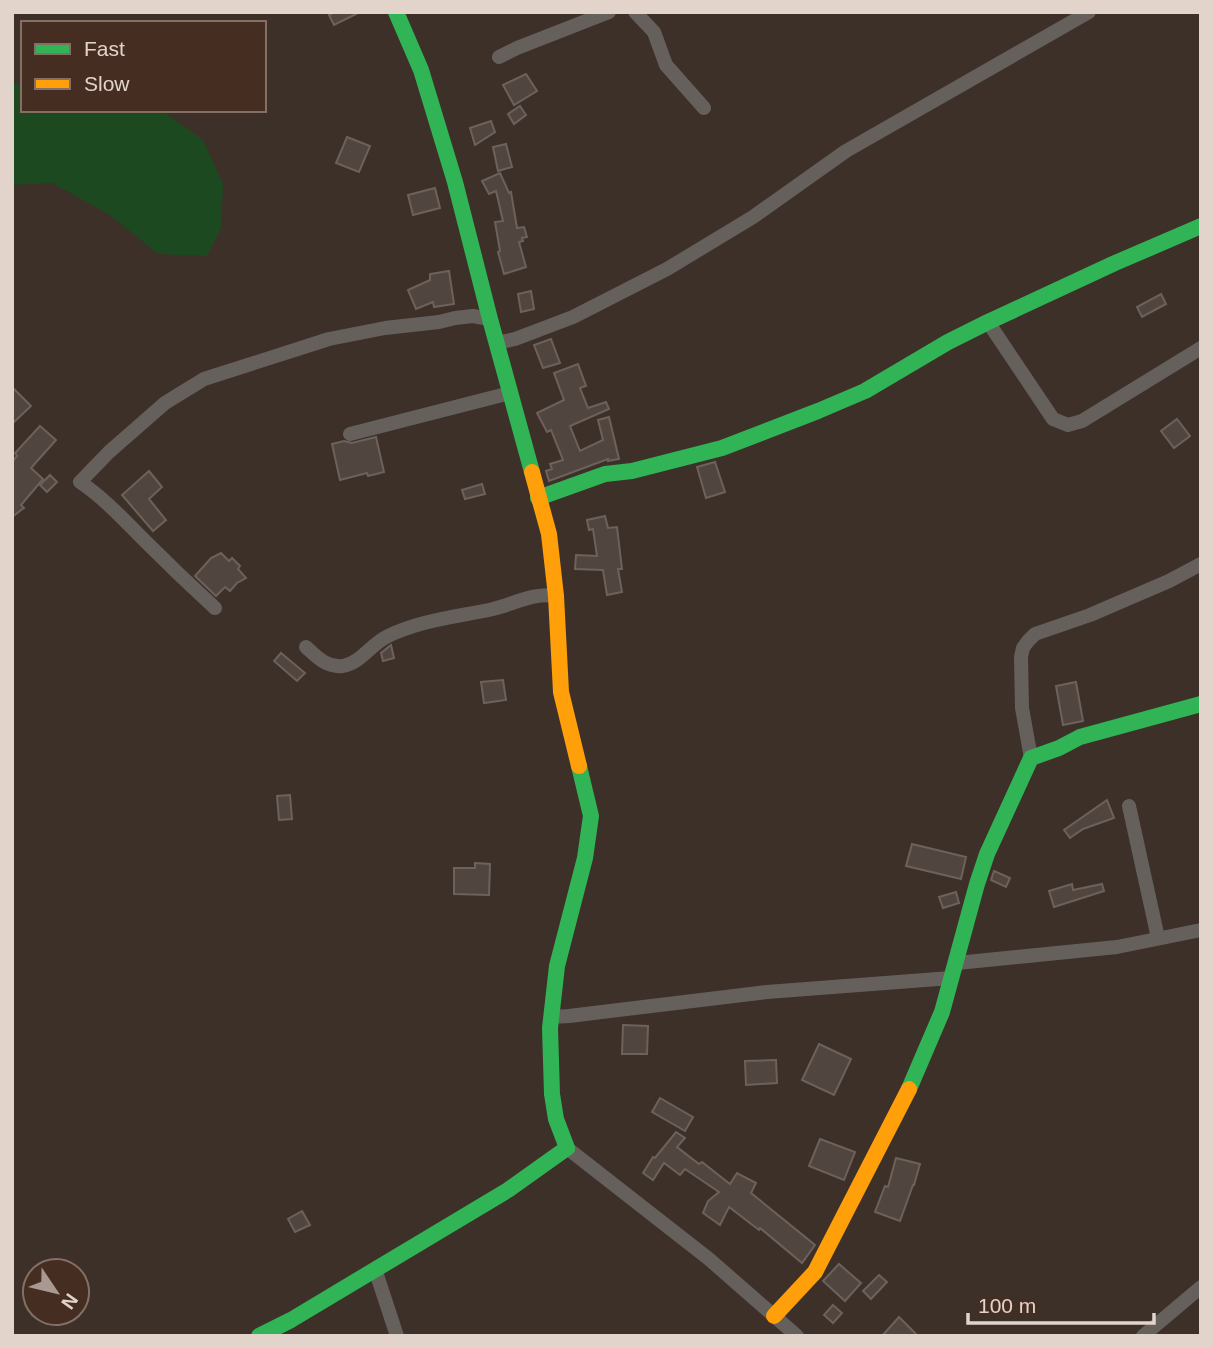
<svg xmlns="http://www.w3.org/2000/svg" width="1213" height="1348" font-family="Arial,sans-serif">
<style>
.green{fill:#1c491f}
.building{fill:#51453f;stroke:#6d625b;stroke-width:2}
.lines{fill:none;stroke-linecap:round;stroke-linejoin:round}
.street{stroke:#66605d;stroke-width:14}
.fast{stroke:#30b455;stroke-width:16}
.slow{stroke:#ff9f0a;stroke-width:16}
</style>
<rect width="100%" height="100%" fill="#3d3029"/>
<!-- green -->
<path class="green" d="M12,83L23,84V110H161L203,140L223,184L221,228L207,256L158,254L110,215L52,183L12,185Z"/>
<!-- building -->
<g class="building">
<path d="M335,12H360L334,25L329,15Z"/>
<path d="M526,74L537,91L514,105L503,85Z"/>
<path d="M520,106L526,115L514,124L508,114Z"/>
<path d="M491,121L495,132L475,145L470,128Z"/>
<path d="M347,137L370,146L359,172L336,163Z"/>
<path d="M506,144L512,167L498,171L493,147Z"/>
<path d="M500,173L509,193L511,192L517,228L524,227L527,237L522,238L523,241L519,242L526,267L504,274L498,252L500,251L495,222L503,221L496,191L489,194L482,181Z"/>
<path d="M435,188L440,208L413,215L408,195Z"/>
<path d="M449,271L454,304L434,307L433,302L416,309L408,290L430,280V274Z"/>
<path d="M531,291L534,309L521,312L518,294Z"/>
<path d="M1161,294L1166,304L1142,317L1137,307Z"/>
<path d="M551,339L560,363L543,368L534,345Z"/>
<path d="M578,364L586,386L580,388L588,408L606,402L609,409L570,426L580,451L603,440L598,420L609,417L619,459L608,461V459L549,481L546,471L552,469L550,464L563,460L551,430L547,432L537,413L564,400L554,373Z"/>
<path d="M12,387L31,406L12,424Z"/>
<path d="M1177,419L1190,436L1174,448L1161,431Z"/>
<path d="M40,426L56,440L31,468L43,479L21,505L24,508L12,517V462L17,456L15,453Z"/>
<path d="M376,437L384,472L368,476L367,473L340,480L332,444L344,441L352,443Z"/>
<path d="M715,462L725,492L706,498L697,467Z"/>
<path d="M149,471L162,487L149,499L166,520L153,531L122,495Z"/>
<path d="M50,475L57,482L47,492L40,485Z"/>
<path d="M482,484L485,494L465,499L462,490Z"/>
<path d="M605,516L608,528L617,527L622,569H618L622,592L607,595L603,570L575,569L576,555L597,556L593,529L589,530L587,520Z"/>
<path d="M221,553L229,561L232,558L240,566L238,569L246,578L237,583L230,591L225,587L216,596L195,576L211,558Z"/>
<path d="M391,645L394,658L383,661L381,653Z"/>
<path d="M281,653L305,673L297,681L274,661Z"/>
<path d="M503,680L506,700L484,703L481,682Z"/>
<path d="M1076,682L1083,721L1063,725L1056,686Z"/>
<path d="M290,795L292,819L279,820L277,796Z"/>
<path d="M1107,800L1114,818L1083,829L1070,838L1064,830Z"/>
<path d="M912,844L966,857L961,879L906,866Z"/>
<path d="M475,863L490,864L489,895L454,894V868H475Z"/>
<path d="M994,871L1010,878L1006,887L991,880Z"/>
<path d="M1072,884L1073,890L1102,884L1104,891L1054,907L1049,891Z"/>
<path d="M956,892L959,903L943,908L939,897Z"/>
<path d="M623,1025L648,1026L647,1054H622Z"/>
<path d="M819,1044L851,1059L834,1095L802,1080Z"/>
<path d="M776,1060L777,1083L746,1085L745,1061Z"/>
<path d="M660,1098L693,1117L685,1131L652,1112Z"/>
<path d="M676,1132L685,1138L677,1147L699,1164L702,1162L730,1184L737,1173L756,1183L751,1193L815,1245L802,1263L760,1228L759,1230L729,1207L720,1225L703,1213L708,1201L719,1192L685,1169L680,1175L664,1163L653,1180L643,1173L653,1157L655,1158Z"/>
<path d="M820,1139L855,1152L844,1180L809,1166Z"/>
<path d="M896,1158L920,1164L914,1185H913L900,1221L875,1212L885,1186L888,1187Z"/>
<path d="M302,1211L310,1225L295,1232L288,1219Z"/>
<path d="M839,1264L861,1283L845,1301L823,1281Z"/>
<path d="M879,1275L887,1282L871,1299L863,1291Z"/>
<path d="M833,1305L842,1313L833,1323L824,1315Z"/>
<path d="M899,1317L918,1336H882Z"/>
</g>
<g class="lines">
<!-- street -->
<g class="street">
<path d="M635,12L654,32L666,65L704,108"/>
<path d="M499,57L517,48L609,12"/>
<path d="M988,322L1053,419L1068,425L1082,421L1201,348"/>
<path d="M496,343L515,339L573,317L667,269L753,217L846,151L1089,12"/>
<path d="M350,434L510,393"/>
<path d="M215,608C191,586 167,563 144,540C124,520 104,498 80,482L109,452L165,403L204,379L329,339L385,328L439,322L455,318L473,316L490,319"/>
<path d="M306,647C317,657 327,668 343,666C362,662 371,644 388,636C421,620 457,617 493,609C514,604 534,592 556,596"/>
<path d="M1031,758L1022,708L1021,657L1023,648L1028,641L1035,634L1090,615L1169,581L1201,564"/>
<path d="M1129,806L1158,938"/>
<path d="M957,963L1117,947L1201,930"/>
<path d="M551,1017L569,1016L767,992L951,978"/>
<path d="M567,1148L709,1259L797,1336"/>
<path d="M375,1269L397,1336"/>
<path d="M1143,1336L1201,1287"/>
</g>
<!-- fast -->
<g class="fast">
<path d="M396,12L421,70L455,182L490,319L532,472"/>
<path d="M538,498L605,474L632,471L722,448L818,411L865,391L948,342L988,322L1115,263L1201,226"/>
<path d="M909,1089L942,1012L977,884L987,854L1031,758L1059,748L1080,737L1201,704"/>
<path d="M259,1336L291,1320L508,1190L567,1148L556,1119L552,1094L550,1028L557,966L585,858L591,816L579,766"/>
</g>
<!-- slow -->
<g class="slow">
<path d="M532,472L549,534L556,596L561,692L579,766"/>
<path d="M774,1316L815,1272L909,1089"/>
</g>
</g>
<!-- border -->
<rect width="1213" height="1348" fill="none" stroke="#e2d3cb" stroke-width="28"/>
<!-- legend -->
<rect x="21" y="21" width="245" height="91" fill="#452d21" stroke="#846f65" stroke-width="2"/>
<rect x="35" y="44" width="35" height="10" fill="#30b455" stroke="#846f65" stroke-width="2"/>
<text x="84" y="56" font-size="21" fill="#e2d3cb">Fast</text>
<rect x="35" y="79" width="35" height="10" fill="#ff9f0a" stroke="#846f65" stroke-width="2"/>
<text x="84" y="91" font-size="21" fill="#e2d3cb">Slow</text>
<!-- north arrow -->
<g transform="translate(56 1292) rotate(125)"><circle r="33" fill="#452d21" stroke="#846f65" stroke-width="2"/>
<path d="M0-5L12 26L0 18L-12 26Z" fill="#a89a92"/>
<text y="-10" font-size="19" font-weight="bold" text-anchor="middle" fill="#e2d3cb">N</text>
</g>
<!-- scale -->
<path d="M968 1313v10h186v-10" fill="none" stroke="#e2d3cb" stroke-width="3.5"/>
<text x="978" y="1313" font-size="21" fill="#e2d3cb" stroke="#452d21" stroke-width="5" paint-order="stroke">100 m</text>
</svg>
